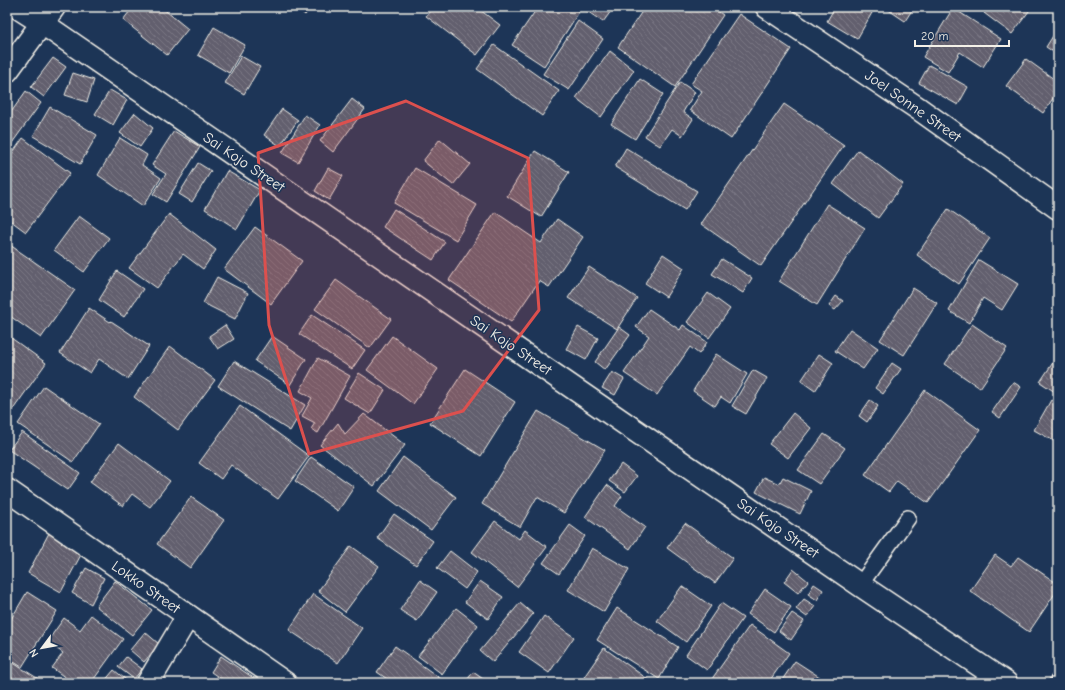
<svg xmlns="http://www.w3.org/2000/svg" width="1065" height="690" font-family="'Comic Neue',sans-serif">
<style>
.building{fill:url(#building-back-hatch);stroke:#f4f1e8}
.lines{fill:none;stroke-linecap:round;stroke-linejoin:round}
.lane-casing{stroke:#f4f1e8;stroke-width:18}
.street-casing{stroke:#f4f1e8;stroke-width:25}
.lane{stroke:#1d3557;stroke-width:15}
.street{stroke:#1d3557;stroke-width:22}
.marked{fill:#dc504e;fill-opacity:0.2;stroke:#dc504e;stroke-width:3;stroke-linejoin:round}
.labels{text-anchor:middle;stroke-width:3;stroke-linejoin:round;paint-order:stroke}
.street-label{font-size:15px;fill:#f4f1e8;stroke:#1d3557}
</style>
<defs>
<pattern id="building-back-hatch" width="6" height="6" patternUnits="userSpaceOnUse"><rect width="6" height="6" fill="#625f6e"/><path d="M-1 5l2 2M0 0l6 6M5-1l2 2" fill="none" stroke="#797683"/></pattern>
</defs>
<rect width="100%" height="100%" fill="#1d3557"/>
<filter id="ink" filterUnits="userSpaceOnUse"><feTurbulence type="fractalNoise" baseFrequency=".025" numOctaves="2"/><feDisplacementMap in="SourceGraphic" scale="8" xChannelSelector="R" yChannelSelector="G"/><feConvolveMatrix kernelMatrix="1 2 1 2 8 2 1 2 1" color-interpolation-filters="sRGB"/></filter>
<g filter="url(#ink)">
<!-- building -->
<g class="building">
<path d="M133,7H161L188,29L167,55L123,20Z"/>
<path d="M296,7H312L305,15Z"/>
<path d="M433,7H476L500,25L477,55L426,16Z"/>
<path d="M538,7H572L579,12L544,66L512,45Z"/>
<path d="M581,7H614L603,22Z"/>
<path d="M645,7H712L723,15L675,87L618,47Z"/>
<path d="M835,7H867L873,11L857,39L827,21Z"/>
<path d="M884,7H914L905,21Z"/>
<path d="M988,7H1032L1012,34L984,13Z"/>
<path d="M953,8L1001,39L983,67L960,52L948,72L923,57Z"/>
<path d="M739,14L791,49L731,139L690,110L702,91L691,84Z"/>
<path d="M578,21L603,39L569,90L543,74Z"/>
<path d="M214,27L245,45L229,73L198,55Z"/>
<path d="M1058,28V55L1046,47Z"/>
<path d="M494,45L559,91L542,116L477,69Z"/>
<path d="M610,51L634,70L601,117L576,98Z"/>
<path d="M241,56L260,67L244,94L225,83Z"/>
<path d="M53,58L66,67L44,97L31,87Z"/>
<path d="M1026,59L1058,82V91L1043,113L1006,86Z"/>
<path d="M929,65L968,87L958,105L919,83Z"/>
<path d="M73,73L94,80L87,102L65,95Z"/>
<path d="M640,79L663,94L635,139L611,124Z"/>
<path d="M680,82L695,92L683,112L693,119L682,136L672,129L660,146L645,136Z"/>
<path d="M110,90L127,100L113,125L95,114Z"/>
<path d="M26,91L41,103L7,150V118Z"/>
<path d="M352,99L365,109L333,152L320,141Z"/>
<path d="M784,104L844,145L761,266L701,224Z"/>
<path d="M50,107L97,135L80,164L33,136Z"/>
<path d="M282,109L298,120L280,146L264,135Z"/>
<path d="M135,113L153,128L140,147L120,133Z"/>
<path d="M305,115L320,125L298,162L282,153Z"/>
<path d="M174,131L200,147L166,202L153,194L166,174L152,165Z"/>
<path d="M23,138L70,173L26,232L7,218V161Z"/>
<path d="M120,138L147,155L142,165L161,178L143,206L98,175Z"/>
<path d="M440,139L470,164L453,185L423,161Z"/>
<path d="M626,148L697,191L685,210L615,167Z"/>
<path d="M858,150L903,184L878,218L833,184Z"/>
<path d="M535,151L569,172L541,217L507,196Z"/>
<path d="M198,163L211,171L192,202L179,194Z"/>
<path d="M328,168L343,176L329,200L315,191Z"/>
<path d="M415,168L477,205L456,240L394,203Z"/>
<path d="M227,171L260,190L237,229L205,209Z"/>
<path d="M827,204L865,228L817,305L779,281Z"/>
<path d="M394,209L445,242L433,260L383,227Z"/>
<path d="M948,209L990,238L959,284L917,255Z"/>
<path d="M495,212L541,243L557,219L583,237L549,287L539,281L511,322L449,280Z"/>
<path d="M169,214L216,250L203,269L183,254L157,288L129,268Z"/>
<path d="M79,216L109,238L84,272L54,250Z"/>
<path d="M255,227L302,261L271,304L224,269Z"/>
<path d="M10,245L75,290L41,338L7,314V250Z"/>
<path d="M663,254L684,268L666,297L645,283Z"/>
<path d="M722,259L752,278L743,293L712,274Z"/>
<path d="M979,260L1018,284L1002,310L983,298L969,323L949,311Z"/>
<path d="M589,267L637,298L617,329L568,298Z"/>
<path d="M117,271L143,289L124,317L99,300Z"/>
<path d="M217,277L248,293L235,319L203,303Z"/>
<path d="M336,280L391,319L370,348L315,309Z"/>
<path d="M913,288L937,303L904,355L880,340Z"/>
<path d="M708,293L730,309L709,338L687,322Z"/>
<path d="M836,296L843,301L835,310L829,306Z"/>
<path d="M89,308L110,322L111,321L149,346L128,379L99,359L90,373L60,353Z"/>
<path d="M649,309L680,330L683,325L707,342L699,354L690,347L657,395L624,373L649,336L636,327Z"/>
<path d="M312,315L365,350L352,369L299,334Z"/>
<path d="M972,324L1007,348L980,388L945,364Z"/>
<path d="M225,325L234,339L218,349L209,336Z"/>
<path d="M578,327L598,338L586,360L566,349Z"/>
<path d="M619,327L630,335L605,370L595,362Z"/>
<path d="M850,329L878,348L863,369L835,351Z"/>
<path d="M7,335L46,363L7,418Z"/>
<path d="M272,336L306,359L290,385L255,361Z"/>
<path d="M392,336L438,369L413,404L367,370Z"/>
<path d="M170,346L215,380L178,430L134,397Z"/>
<path d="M716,354L747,374L730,403L721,397L715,406L693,391Z"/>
<path d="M819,354L833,363L815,391L801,381Z"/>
<path d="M1058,355V394L1040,382Z"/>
<path d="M318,358L350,376L318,433L311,429L315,423L302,416L312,398L300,391Z"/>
<path d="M234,361L305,405L290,431L218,386Z"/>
<path d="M892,363L901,369L883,394L875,388Z"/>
<path d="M465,369L515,402L481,456L430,423Z"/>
<path d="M753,370L767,378L746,414L732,406Z"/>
<path d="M612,372L624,379L615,395L602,388Z"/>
<path d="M359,373L385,390L370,414L344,398Z"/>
<path d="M1013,382L1021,387L1000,418L992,412Z"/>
<path d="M44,386L99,424L73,462L18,424Z"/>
<path d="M925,390L980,430L928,503L897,481L889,492L865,475Z"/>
<path d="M870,400L878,406L867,422L859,416Z"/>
<path d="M1051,400L1058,404V434L1054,441L1034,430Z"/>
<path d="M240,406L309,456L278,499L231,465L221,479L199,463Z"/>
<path d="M538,411L605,450L564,513L537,497L520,527L482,504Z"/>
<path d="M793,413L811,428L788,458L769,444Z"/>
<path d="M364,414L405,445L374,486L320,445L338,423L345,434Z"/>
<path d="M22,432L80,473L68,490L9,450Z"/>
<path d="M824,434L845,448L819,484L798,470Z"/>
<path d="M119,443L170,481L150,507L132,494L123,506L90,482Z"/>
<path d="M311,457L354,487L338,511L295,481Z"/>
<path d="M403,457L456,497L431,530L379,491Z"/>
<path d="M621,464L637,476L625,492L609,481Z"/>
<path d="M764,477L779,484L783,477L811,491L800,514L756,492Z"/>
<path d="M607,485L622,496L615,506L645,527L630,549L585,517Z"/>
<path d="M191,497L224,520L190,568L157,544Z"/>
<path d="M394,514L433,541L416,565L377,538Z"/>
<path d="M495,521L519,539L525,530L547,547L517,587L472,552Z"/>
<path d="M685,523L733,558L715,583L667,548Z"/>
<path d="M570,525L585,536L559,574L543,563Z"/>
<path d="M49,533L83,551L61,592L28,573Z"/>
<path d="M351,546L379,566L345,612L318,591Z"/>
<path d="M592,548L629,569L604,612L568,590Z"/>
<path d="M450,551L477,572L465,589L437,568Z"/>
<path d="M995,555L1011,566L1018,557L1058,584V589L1029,632L970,591Z"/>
<path d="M86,568L104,578L91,604L72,593Z"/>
<path d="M793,569L808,581L798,593L784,582Z"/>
<path d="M420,580L437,592L417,621L400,610Z"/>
<path d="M115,581L152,610L132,635L96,606Z"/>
<path d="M480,581L503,597L488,619L465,602Z"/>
<path d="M814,584L823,590L817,600L808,594Z"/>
<path d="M682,586L711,606L686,642L657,621Z"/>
<path d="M765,589L791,607L774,632L748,614Z"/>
<path d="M27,592L57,611L22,667L7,658V626Z"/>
<path d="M313,594L362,628L338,663L289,630Z"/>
<path d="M804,599L815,606L807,617L796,609Z"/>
<path d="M520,603L533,614L493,662L480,651Z"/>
<path d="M721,603L743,618L707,670L686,655Z"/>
<path d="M456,608L478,625L442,674L418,656Z"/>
<path d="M617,608L678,647L659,679L597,640Z"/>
<path d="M792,613L804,621L791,640L779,631Z"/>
<path d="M91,615L123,639L91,683H73L52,668L63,653L47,642L64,618L80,630Z"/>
<path d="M544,616L574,637L549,673L519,652Z"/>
<path d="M750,625L789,653L768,683H709Z"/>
<path d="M145,632L159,644L144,662L130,650Z"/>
<path d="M395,646L441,679L438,683H393L377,672Z"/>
<path d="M604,648L653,683H594L584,677Z"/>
<path d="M221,656L261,683H227L211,672Z"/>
<path d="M126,657L142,669L134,679L118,667Z"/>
<path d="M7,659L45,683H7Z"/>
<path d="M795,661L829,683H780Z"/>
<path d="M114,670L130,683H103Z"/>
<path d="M473,672L489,683H465Z"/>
</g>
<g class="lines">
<!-- lane casing -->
<g class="lane-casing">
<g id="lane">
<path d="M860,585L908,518"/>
<path d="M1057,683L1058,681"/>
</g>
</g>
<!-- street casing -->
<g class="street-casing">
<g id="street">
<path d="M17,7L42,23L860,585L1006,683"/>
<path d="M767,7L919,109L1058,208"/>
<path d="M7,71L54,7"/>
<path d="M7,490L285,683"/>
<path d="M148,683L188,616"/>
</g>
</g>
<!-- lane -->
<use href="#lane" class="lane"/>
<!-- street -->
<use href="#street" class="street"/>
</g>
</g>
<!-- marked area -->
<path class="marked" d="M406,101L528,158L539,310L463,411L309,454L269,325L258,153Z"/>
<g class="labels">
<!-- street labels -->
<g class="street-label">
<text transform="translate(913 106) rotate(35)" y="5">Joel Sonne Street</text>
<text transform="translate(244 162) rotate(34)" y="5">Sai Kojo Street</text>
<text transform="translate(511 345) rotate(34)" y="5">Sai Kojo Street</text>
<text transform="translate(778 528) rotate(34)" y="5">Sai Kojo Street</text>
<text transform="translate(146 587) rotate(35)" y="5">Lokko Street</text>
</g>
</g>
<!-- margin -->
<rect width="1065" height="690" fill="none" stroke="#1d3557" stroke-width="24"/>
<rect x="12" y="12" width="1041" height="666" fill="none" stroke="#f4f1e8" stroke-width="1.5" filter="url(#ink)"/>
<!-- north arrow -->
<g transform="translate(42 648) rotate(238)" stroke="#1d3557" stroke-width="3" paint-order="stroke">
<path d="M0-3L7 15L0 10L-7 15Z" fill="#f4f1e8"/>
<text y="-6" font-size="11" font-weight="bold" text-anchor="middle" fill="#f4f1e8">N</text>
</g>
<!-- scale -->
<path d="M915 40v6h94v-6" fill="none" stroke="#f4f1e8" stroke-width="2"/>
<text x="921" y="40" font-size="12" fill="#f4f1e8" stroke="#1d3557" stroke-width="3" paint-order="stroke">20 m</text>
</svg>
